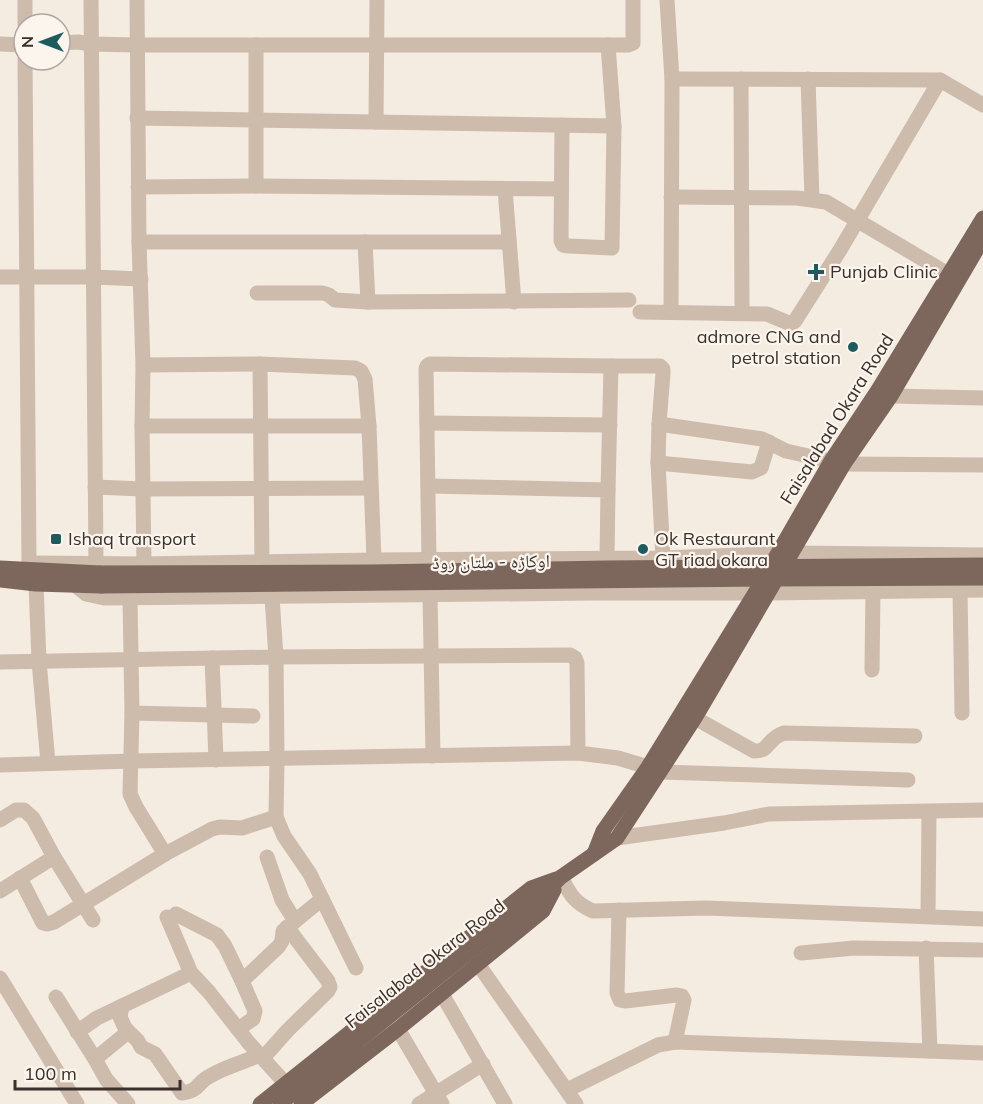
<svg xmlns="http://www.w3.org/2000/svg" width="983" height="1104" font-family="Mulish,'Noto Naskh Arabic',sans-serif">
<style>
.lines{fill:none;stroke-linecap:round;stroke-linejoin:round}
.minor{stroke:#cdbbac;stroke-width:15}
.major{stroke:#7d675c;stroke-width:15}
.major-bridge{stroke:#7d675c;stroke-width:15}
.poi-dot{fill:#1f5a5e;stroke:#fbf5ee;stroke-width:2}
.labels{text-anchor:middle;stroke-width:4.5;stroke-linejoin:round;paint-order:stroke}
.poi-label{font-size:18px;fill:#3b302b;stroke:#fbf5ee;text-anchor:start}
.street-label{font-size:18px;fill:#3b302b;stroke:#fbf5ee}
</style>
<rect width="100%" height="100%" fill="#f4ebe1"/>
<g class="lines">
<!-- minor -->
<g class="minor">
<path d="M91,0L96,563"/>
<path d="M137,0L139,242L143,365L142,426L144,564"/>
<path d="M667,0L672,79L671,312"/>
<path d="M25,24V0"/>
<path d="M60,43L78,42L91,44L137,45H608"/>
<path d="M0,44L24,45"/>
<path d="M25,60L29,563"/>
<path d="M672,79L940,80L983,105"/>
<path d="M741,79L742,313"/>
<path d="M808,79L812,199"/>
<path d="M137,118L614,126"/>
<path d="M376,122L377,0"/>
<path d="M562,125L561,241L563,245L569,246L612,248L614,126L608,45H628L633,43V0"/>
<path d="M256,186V45"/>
<path d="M138,187L256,186L561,189"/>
<path d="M505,189L514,302"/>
<path d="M671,197L797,198L826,202L948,274"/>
<path d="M139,242H509"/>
<path d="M365,242L368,302"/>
<path d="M0,277H93L141,279"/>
<path d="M257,293H323L329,295L335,300L368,302L629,300"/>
<path d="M640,312L767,314L791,324L795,321L840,250L940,80"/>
<path d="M260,364L262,562"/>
<path d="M143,365L260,364L355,368L361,371L365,379L369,426L374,560"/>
<path d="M891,396L983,398"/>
<path d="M427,423L610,425"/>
<path d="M659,424L762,439L786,451L831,461"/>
<path d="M142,426H369"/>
<path d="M658,463L752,472L761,468L769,442"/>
<path d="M844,464L983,465"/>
<path d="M428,486L608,490L607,558"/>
<path d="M95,487L143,489L370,488"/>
<path d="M608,490L611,366H660L663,369V373L659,424L658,463L663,558"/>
<path d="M429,559L426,369L427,366L430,364L611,366"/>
<path d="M32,563L144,564L374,560L663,558L792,553L983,555"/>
<path d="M36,584L39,661L48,763"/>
<path d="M76,586L86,594L104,598L595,593H769L983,590"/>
<path d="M960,590L962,713"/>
<path d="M430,595L433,756"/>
<path d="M272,597L276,657L277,759L276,817L284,836L310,874L356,968"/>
<path d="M130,598L132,713L130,794L136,807L165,854"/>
<path d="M212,658L216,760"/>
<path d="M0,662L276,657L570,655L575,658L577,663L578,753"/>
<path d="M872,670L873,591"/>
<path d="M132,713L253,716"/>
<path d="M695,718L754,751C770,752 767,738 784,733L915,736"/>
<path d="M0,765L132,761L578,753L618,758L648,767"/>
<path d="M661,772L908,780"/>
<path d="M0,820L16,810H24L33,818L54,857L93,920"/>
<path d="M617,838L724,823L769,814L983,810"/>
<path d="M267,857L282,900L295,921"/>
<path d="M561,877C570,894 574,903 593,911L706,908L983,919"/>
<path d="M20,878L43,923L47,924L54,922L165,854L212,829L220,827L242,828L276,817"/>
<path d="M0,891L54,857"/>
<path d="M619,910L617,993L620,1000L625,1001L677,995L682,996L684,1000L675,1042"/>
<path d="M176,914L217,935L225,946L242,981L255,1011L253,1019L238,1029"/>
<path d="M928,916L929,812"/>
<path d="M167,917L191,973L209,992L248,1042L286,1084"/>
<path d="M926,948L930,1051"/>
<path d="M801,953L854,948L981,950"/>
<path d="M478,964L576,1104"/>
<path d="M0,978L77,1104"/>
<path d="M242,981L279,946L282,941L283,931L322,899"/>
<path d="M442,994L505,1104"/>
<path d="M56,997L95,1059L106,1079L128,1104"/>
<path d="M122,1006L120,1017L125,1028L138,1041L141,1047L155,1054L182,1093C200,1091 197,1082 210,1076C225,1067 244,1062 260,1055"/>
<path d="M398,1029L442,1104"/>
<path d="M77,1032L97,1018L191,973"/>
<path d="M263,1058L287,1031L328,991L330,987L328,981L287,927"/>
<path d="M95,1059L128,1032"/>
<path d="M567,1090L658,1045L675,1042L983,1053"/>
<path d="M419,1104L483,1064"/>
</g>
<!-- major -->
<g class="major">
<path d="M0,568L100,573"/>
<path d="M0,580L36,584L101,586"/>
<path d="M594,854L603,831L648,767L755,593L831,461L878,390L983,218"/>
<path d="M260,1104L531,888L556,879"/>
<path d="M280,1104L487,938L535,903L561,877L617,838L695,718L844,464L891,396L983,239"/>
<path d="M301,1104L398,1029L543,911L554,890"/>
</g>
<!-- major-bridge -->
<g class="major-bridge">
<path d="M100,573L372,572L607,568L983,565"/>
<path d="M101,586L769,579L983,578"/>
</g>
</g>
<!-- markers -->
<g class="poi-dot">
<path d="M813 263h6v6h6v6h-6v6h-6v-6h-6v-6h6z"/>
<circle cx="853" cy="347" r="6"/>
<rect x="50" y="533" width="12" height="12" rx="3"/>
<circle cx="643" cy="549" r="6"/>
</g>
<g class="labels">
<!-- poi labels -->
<g class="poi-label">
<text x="830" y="278">Punjab Clinic</text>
<text x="841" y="343" text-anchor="end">admore CNG and<tspan x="841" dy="21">petrol station</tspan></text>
<text x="68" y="545">Ishaq transport</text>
<text x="655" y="545">Ok Restaurant<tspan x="655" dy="21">GT riad okara</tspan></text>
</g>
<!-- street labels -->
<g class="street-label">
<text transform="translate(837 419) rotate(-58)" y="6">Faisalabad Okara Road</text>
<text transform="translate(491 562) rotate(-1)" y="6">اوکاڑہ - ملتان روڈ</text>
<text transform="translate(425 964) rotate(-38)" y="6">Faisalabad Okara Road</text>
</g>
</g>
<!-- north arrow -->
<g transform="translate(42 42) rotate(270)"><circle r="28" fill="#fbf5ee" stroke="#aea6a0" stroke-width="1.5"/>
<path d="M0-4.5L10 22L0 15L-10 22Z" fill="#1f5a5e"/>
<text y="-9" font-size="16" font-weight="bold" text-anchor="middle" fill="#3b302b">N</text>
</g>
<!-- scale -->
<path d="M15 1080v9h165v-9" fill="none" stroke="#3b302b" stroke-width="3"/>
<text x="24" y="1080" font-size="18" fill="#3b302b" stroke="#fbf5ee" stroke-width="4.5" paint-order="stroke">100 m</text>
</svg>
